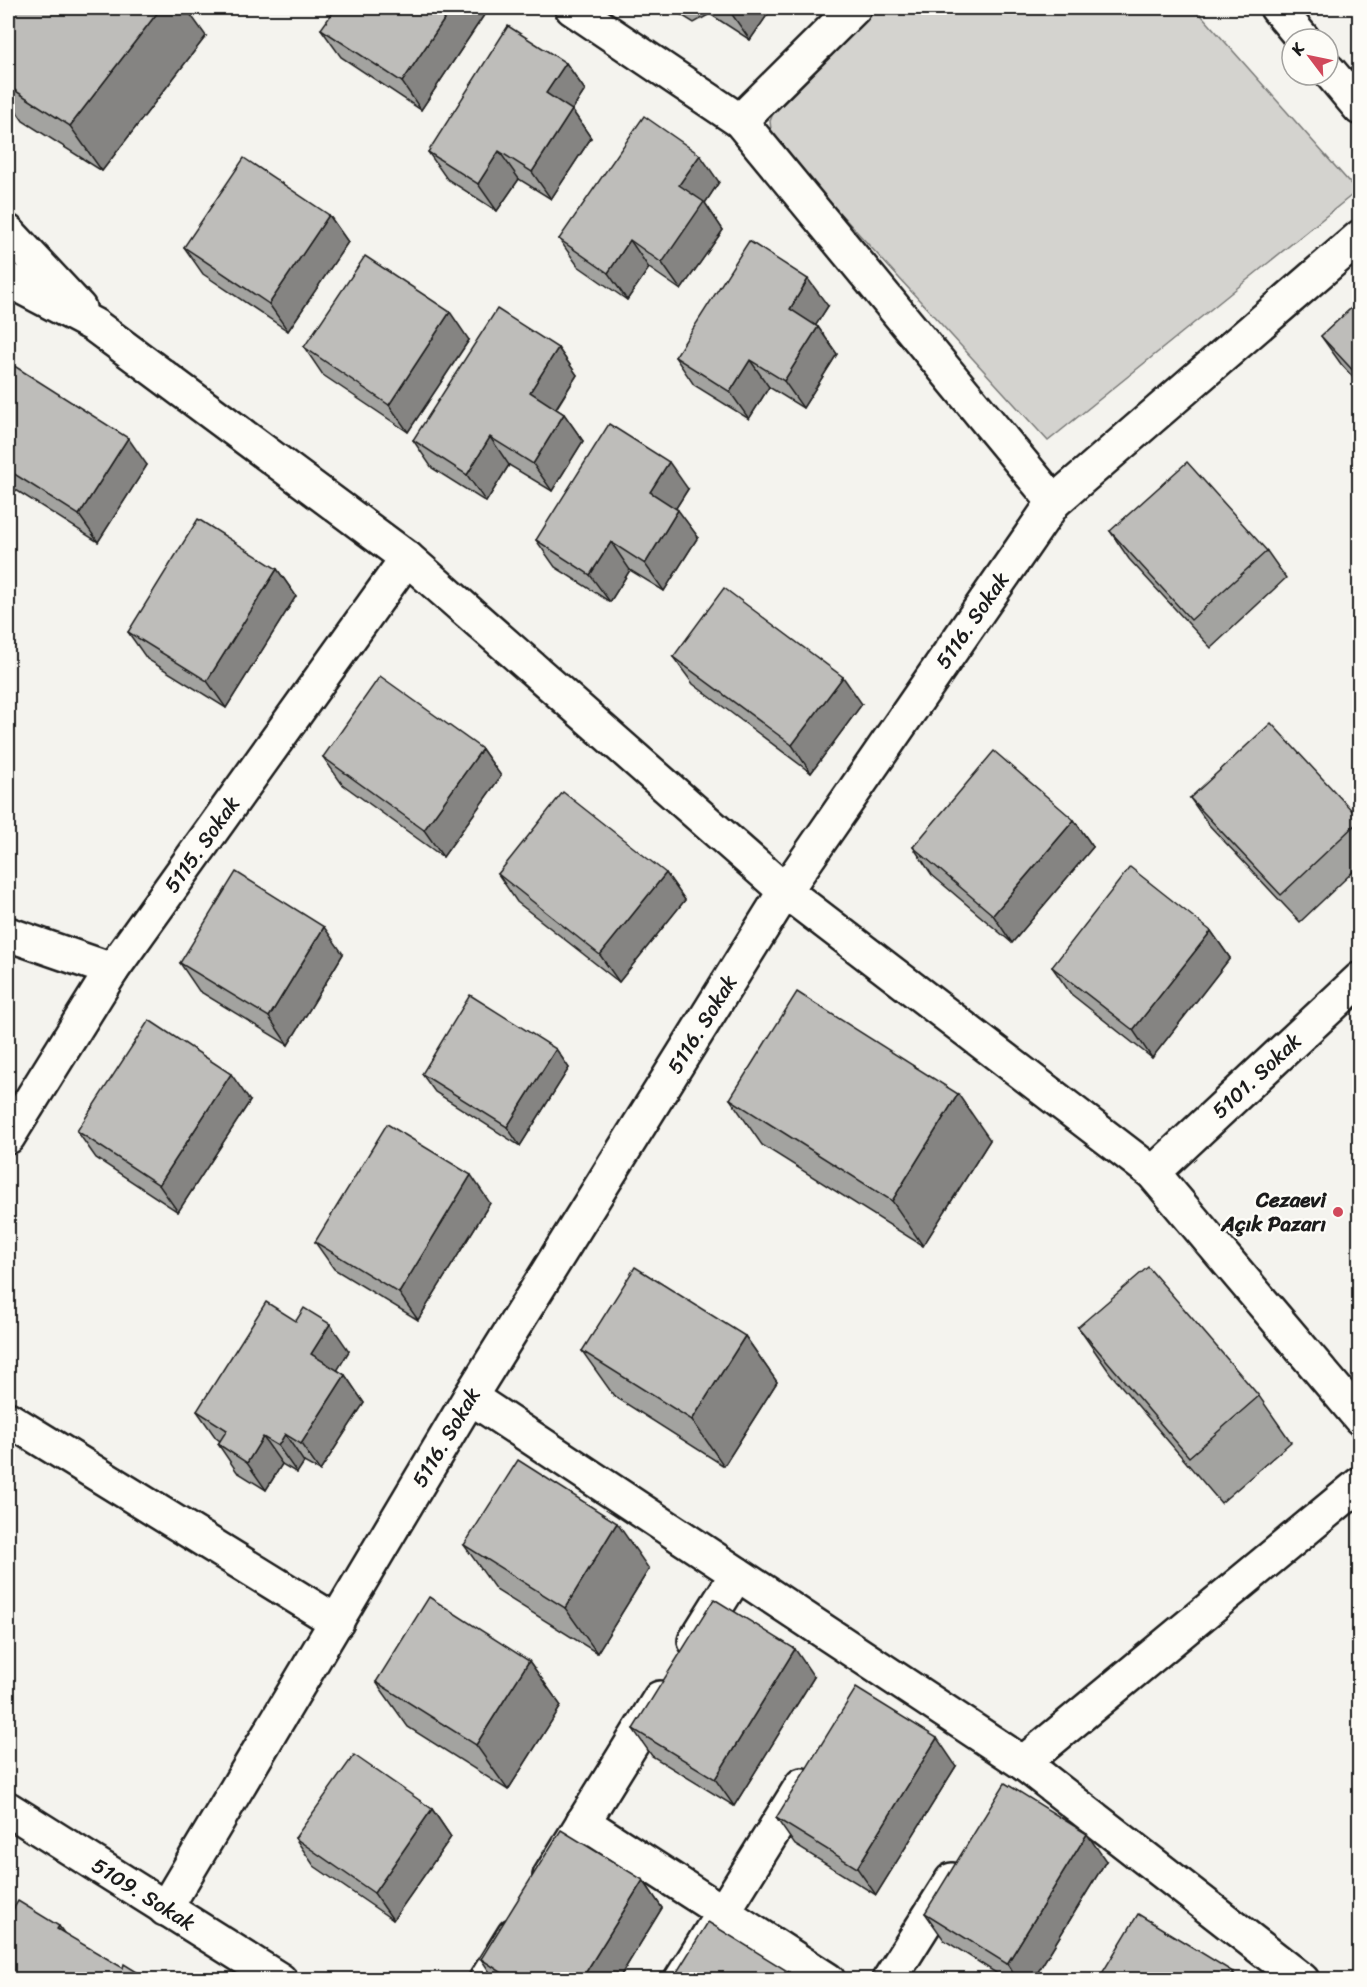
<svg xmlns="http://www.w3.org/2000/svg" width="1367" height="1987" font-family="Sriracha,sans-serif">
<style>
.green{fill:#d4d3cf;stroke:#787876;stroke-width:1.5}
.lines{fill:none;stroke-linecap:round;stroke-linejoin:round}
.minor-casing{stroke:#1c1c1c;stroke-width:38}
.minor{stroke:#fdfcf7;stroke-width:33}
.wall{fill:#a3a3a0;stroke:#1c1c1c;stroke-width:1.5}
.shaded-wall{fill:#858482;stroke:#1c1c1c;stroke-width:1.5}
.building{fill:#bebdba;stroke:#1c1c1c;stroke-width:1.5}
.poi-dot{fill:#d1495b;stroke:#fdfcf7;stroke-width:2}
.labels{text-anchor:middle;stroke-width:5;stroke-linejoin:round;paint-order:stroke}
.street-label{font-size:21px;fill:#1c1c1c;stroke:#fdfcf7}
.poi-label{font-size:21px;font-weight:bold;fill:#1c1c1c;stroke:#fdfcf7;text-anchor:end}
</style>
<rect width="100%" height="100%" fill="#f4f3ee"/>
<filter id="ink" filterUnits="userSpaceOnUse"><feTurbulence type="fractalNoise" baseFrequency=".0167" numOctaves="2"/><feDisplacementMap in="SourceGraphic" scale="12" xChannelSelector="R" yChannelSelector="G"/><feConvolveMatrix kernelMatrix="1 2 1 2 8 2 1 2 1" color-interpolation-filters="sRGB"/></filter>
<g filter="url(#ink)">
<!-- green -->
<path class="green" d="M875,8H1195L1357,191L1048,441L772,139L770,121L776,106Z"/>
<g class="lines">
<!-- minor casing -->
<g class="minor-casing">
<g id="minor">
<path d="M572,8L740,121L1054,502"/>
<path d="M1277,8L1303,39"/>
<path d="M1328,70L1360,108"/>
<path d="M740,121L854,8"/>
<path d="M8,232L79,308"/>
<path d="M8,280L94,325L407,558L785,891L1153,1173L1360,1418"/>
<path d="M8,934L112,970"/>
<path id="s1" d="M8,1137L112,970L407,558"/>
<path id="s2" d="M1153,1173L1360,979"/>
<path d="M470,1397L1023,1763L1302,1980"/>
<path d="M8,1419L337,1622"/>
<path d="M695,1641L737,1574"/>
<path d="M1023,1763L1360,1484"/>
<path id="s3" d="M8,1809L280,1980"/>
<path d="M583,1822L828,1980"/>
<path d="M550,1876L660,1698"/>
<path id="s4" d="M165,1909L470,1397L785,891L1054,502L1360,237"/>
<path d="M486,1980L514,1935"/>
<path d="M681,1980L802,1785"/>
<path d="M889,1980L952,1880"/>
</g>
</g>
<!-- minor -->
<use href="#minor" class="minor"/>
</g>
<!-- wall -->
<g class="wall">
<path d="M8,8L206,36L102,171L23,121L8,99Z"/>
<path d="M670,8H772L750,40L710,14L694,23Z"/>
<path d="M486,12L421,110L341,57L321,29Z"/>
<path d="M566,63L585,90L572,110L591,138L551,199L519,179L497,211L447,179L428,152Z"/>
<path d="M719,182L705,203L723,230L681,290L649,268L627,300L578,266L559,239Z"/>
<path d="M329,215L348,242L288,331L203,274L184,247Z"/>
<path d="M1359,301V384L1341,364L1321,336Z"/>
<path d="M828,306L815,326L818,327L837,354L803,408L769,387L749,419L694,385L675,357Z"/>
<path d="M469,340L408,432L323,375L304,347Z"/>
<path d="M558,348L577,375L556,409L564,414L583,441L552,491L509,465L486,502L432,468L413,440Z"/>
<path d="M8,362L147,465L98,542L8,485Z"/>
<path d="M688,489L676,508L698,537L664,591L630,570L610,602L555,567L536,540Z"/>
<path d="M1110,531L1267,551L1286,578L1211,648L1129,559Z"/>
<path d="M277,569L296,596L226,708L147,659L128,632Z"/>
<path d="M673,657L862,704L811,773L693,684Z"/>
<path d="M482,749L501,776L443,857L342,784L323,757Z"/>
<path d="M1190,798L1359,818V866L1300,922L1209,825Z"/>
<path d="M1074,820L1093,847L1012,943L932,875L913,847Z"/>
<path d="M666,873L685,900L619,982L517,902L498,874Z"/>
<path d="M1211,931L1230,958L1152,1058L1071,994L1052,967Z"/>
<path d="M343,954L288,1045L199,991L180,963Z"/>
<path d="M556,1049L569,1068L520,1146L435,1092L422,1074Z"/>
<path d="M730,1099L990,1140L923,1246L762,1145Z"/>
<path d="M250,1101L178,1212L96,1158L77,1131Z"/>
<path d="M490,1203L418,1320L334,1269L315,1242Z"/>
<path d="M296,1321L349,1351L337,1370L345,1375L364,1403L320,1471L304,1462L297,1473L282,1464L266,1490L237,1472L218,1444L220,1441L216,1438L197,1411Z"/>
<path d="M1078,1327L1259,1396L1291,1442L1221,1503L1110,1373Z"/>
<path d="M745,1336L777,1382L724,1466L614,1396L582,1351Z"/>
<path d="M464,1545L649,1569L597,1653L496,1590Z"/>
<path d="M529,1661L561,1706L508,1790L408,1727L376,1682Z"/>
<path d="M814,1677L734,1806L652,1756L633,1729Z"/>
<path d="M956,1766L876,1895L795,1845L776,1818Z"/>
<path d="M432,1809L451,1837L393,1920L314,1866L295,1838Z"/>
<path d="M1106,1861L1033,1980H1007L944,1940L925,1913Z"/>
<path d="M643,1880L662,1908L618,1980H495L481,1959Z"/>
</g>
<!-- shaded-wall -->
<g class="shaded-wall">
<path d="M161,8H186L206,36L102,171L70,126Z"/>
<path d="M452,8H482L486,12L421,110L402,82Z"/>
<path d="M735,8H772L750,40L731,13Z"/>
<path d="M566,63L585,90L565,121L546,93Z"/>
<path d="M572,110L591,138L551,199L532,172Z"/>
<path d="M499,151L519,179L497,211L478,184Z"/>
<path d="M700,155L719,182L705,203L723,230L681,290L662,263L679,185Z"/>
<path d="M329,215L348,242L288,331L269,304Z"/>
<path d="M630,240L649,268L627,300L608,273Z"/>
<path d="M808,279L828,306L809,336L790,309Z"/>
<path d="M450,312L469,340L408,432L389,405Z"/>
<path d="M818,327L837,354L803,408L784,381Z"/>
<path d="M558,348L577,375L549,419L530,392Z"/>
<path d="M750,360L769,387L749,419L730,392Z"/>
<path d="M564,414L583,441L552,491L533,464Z"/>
<path d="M490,437L509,465L486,502L467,475Z"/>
<path d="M128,438L147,465L98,542L79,515Z"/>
<path d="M669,462L688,489L669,519L650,492Z"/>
<path d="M678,510L698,537L664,591L645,564Z"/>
<path d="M611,542L630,570L610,602L590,575Z"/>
<path d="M277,569L296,596L226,708L207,681Z"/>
<path d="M843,677L862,704L811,773L792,745Z"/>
<path d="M482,749L501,776L443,857L424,830Z"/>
<path d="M1074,820L1093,847L1012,943L993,915Z"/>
<path d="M666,873L685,900L619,982L600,955Z"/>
<path d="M324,927L343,954L288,1045L269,1017Z"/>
<path d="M1211,931L1230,958L1152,1058L1133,1030Z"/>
<path d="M8,1025L12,1031L8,1038Z"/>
<path d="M556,1049L569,1068L520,1146L507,1127Z"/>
<path d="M231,1074L250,1101L178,1212L159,1185Z"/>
<path d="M958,1094L990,1140L923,1246L892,1201Z"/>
<path d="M471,1175L490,1203L418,1320L399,1293Z"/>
<path d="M330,1324L349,1351L331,1381L311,1354Z"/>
<path d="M745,1336L777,1382L724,1466L692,1420Z"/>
<path d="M345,1375L364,1403L320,1471L301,1444Z"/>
<path d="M285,1434L304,1462L297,1473L278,1446Z"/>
<path d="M263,1437L282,1464L266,1490L247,1463Z"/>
<path d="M617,1523L649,1569L597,1653L565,1608Z"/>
<path d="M795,1649L814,1677L734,1806L715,1779Z"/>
<path d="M529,1661L561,1706L508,1790L476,1745Z"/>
<path d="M937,1738L956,1766L876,1895L857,1868Z"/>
<path d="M432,1809L451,1837L393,1920L374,1893Z"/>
<path d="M1087,1834L1106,1861L1033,1980H1018L1007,1964Z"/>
<path d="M643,1880L662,1908L618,1980H581Z"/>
<path d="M59,1926L91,1971L57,1929Z"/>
<path d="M789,1972L795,1980H785Z"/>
<path d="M1233,1972L1238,1980H1228Z"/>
</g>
<!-- building -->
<g class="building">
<path d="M8,8H161L70,126L8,86Z"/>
<path d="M336,8H452L402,82L321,29Z"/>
<path d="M723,8H735L731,13Z"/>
<path d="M508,26L566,63L546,93L572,110L532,172L499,151L478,184L428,152Z"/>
<path d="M644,116L700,155L679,185L704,202L662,263L630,240L608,273L559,239Z"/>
<path d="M244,158L329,215L269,304L184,247Z"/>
<path d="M749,241L808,279L790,309L818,327L784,381L750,360L730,392L675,357Z"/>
<path d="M365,256L450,312L389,405L304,347Z"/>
<path d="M1359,301V377L1321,336Z"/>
<path d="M497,309L558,348L530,392L564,414L533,464L490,437L467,475L413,440Z"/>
<path d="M8,362L128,438L79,515L8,470Z"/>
<path d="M609,424L669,462L650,492L678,510L645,564L611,542L590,575L536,540Z"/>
<path d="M1187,462L1267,551L1191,620L1110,531Z"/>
<path d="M198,519L277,569L207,681L128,632Z"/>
<path d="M724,588L843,677L792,745L673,657Z"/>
<path d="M380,676L482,749L424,830L323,757Z"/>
<path d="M1271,723L1359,818V821L1281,895L1190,798Z"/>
<path d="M994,751L1074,820L993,915L913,847Z"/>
<path d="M563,792L666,873L600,955L498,874Z"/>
<path d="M1130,867L1211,931L1133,1030L1052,967Z"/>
<path d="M236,872L324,927L269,1017L180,963Z"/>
<path d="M797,992L958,1094L892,1201L730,1099Z"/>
<path d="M470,995L556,1049L507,1127L422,1074Z"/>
<path d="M149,1020L231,1074L159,1185L77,1131Z"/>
<path d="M387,1124L471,1175L399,1293L315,1242Z"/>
<path d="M635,1267L745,1336L692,1420L582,1351Z"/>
<path d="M1148,1267L1259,1396L1189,1457L1078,1327Z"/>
<path d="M266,1302L296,1321L304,1308L330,1324L311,1354L345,1375L301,1444L285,1434L278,1446L263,1437L247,1463L218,1444L227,1430L197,1411Z"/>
<path d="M518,1460L617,1523L565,1608L464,1545Z"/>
<path d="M429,1597L529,1661L476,1745L376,1682Z"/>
<path d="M714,1599L795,1649L715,1779L633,1729Z"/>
<path d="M856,1688L937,1738L857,1868L776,1818Z"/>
<path d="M354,1755L432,1809L374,1893L295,1838Z"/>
<path d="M1005,1783L1087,1834L1007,1964L925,1913Z"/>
<path d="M561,1830L643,1880L581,1980H513L481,1959Z"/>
<path d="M18,1901L59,1926L57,1929L123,1968L124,1964L150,1980H8V1918Z"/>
<path d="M1138,1914L1233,1972L1228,1980H1098Z"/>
<path d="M708,1922L789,1972L785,1980H672Z"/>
</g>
</g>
<!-- markers -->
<circle class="poi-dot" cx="1338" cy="1212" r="6"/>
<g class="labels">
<!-- street labels -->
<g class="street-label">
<text dy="7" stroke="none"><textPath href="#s4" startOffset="1521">5116. Sokak</textPath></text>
<text dy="7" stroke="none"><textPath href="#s1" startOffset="351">5115. Sokak</textPath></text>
<text dy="7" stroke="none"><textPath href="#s4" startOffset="1035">5116. Sokak</textPath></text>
<text dy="7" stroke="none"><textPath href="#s2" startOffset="142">5101. Sokak</textPath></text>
<text dy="7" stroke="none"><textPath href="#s4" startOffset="549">5116. Sokak</textPath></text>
<text dy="7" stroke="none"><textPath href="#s3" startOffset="160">5109. Sokak</textPath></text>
</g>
<!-- poi labels -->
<g class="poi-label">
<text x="1326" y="1207">Cezaevi<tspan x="1326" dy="24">Açık Pazarı</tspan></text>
</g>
</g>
<!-- margin -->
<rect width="1367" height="1987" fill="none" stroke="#fdfcf7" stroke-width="30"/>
<rect x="15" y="15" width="1337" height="1957" fill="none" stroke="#1c1c1c" stroke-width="2" filter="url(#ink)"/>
<!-- north arrow -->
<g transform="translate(1310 57) rotate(302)"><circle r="28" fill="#fdfcf7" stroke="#a3a29f" stroke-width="1.5"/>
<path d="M0-4.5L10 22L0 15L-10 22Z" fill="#d1495b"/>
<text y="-9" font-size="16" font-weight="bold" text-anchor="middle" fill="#1c1c1c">K</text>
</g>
</svg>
